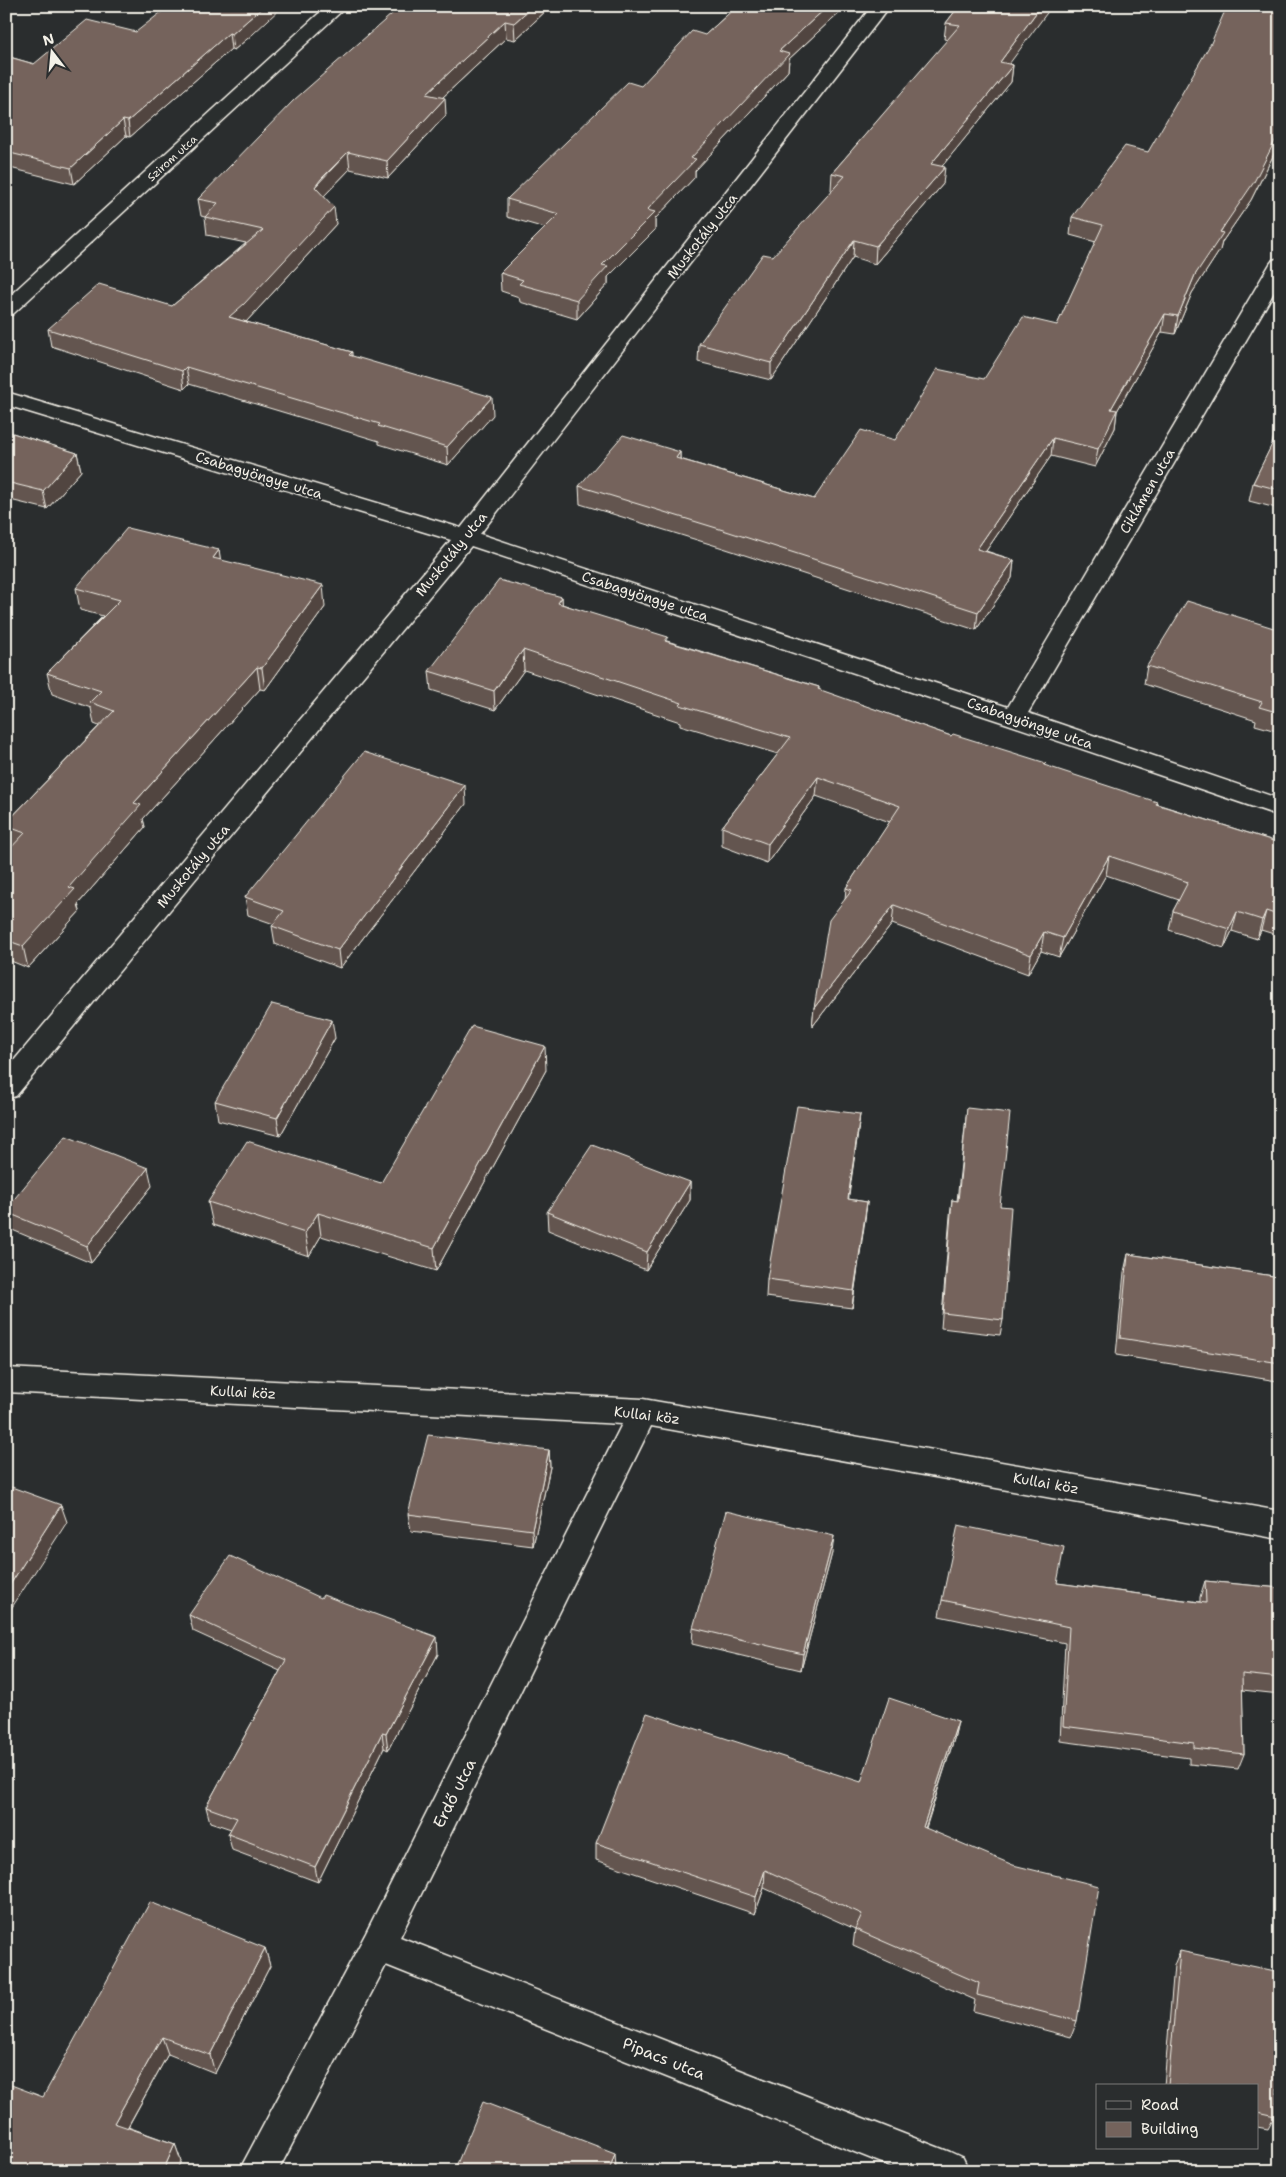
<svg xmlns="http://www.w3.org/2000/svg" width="1286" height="2177" font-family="'Shantell Sans',sans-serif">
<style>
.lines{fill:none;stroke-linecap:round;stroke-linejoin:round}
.minor-casing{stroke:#f4f1e8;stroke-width:3}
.minor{fill:#2a2d2e;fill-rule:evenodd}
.wall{fill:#64554f;stroke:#f4f1e8}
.shaded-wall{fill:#514540;stroke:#f4f1e8}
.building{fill:#74635c;stroke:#f4f1e8}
.labels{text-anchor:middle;stroke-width:4;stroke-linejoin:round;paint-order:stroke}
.far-street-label{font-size:11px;fill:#f4f1e8;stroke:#2a2d2e}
.street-label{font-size:14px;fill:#f4f1e8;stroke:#2a2d2e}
.near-street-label{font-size:16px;fill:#f4f1e8;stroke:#2a2d2e}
</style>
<rect width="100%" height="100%" fill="#2a2d2e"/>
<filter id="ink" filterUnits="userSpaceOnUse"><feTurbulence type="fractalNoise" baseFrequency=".02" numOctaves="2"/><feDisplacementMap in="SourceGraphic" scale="10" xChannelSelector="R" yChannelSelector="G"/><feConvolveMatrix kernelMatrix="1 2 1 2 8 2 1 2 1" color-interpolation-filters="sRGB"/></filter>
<g filter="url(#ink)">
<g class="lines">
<!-- minor casing -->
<g class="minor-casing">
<g id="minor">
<path d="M327,6H347L13,314L6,316V299Z"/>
<path d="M872,6H890L480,534L1008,707L1270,264L1273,260L1280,258V282L1028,713L1280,799V816L1005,723L471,546L16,1096L6,1099V1070L451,540L6,405V392L461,528Z"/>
<path d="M6,1368L643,1399L1280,1511V1539L651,1426L400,1937L950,2152L963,2158L969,2171H902L386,1965L278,2171H239L366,1933L622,1424L6,1392Z"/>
</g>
</g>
<!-- minor -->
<use href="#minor" class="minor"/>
</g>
<!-- wall -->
<g class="wall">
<path d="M401,6H551L515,40L506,38L442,98L446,115L388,178L350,169L324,196L336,224L246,322L352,352V356L493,415L448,465L379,444V441L189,384L184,389L51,346L48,329L172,306L246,243L207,235L205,217L201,216L198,199Z"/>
<path d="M737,6H846L789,59L788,71L695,171V177L655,219V230L608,277V284L577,319L520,302L519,297L501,291L500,273L545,228L507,217V199L641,86L705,35Z"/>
<path d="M959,6L1009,64L1013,65L1011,82L942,166L943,184L875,264L853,257L771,380L698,362L699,344L832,191L831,190L832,173L948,40L944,39L946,23Z"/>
<path d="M1280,6V142L1251,200L1222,242L1220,250L1192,293L1175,334L1162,332L1117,411L1115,428L1095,467L1051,456L986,551L1014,560L1012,578L976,630L723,548L580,504L579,486L680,452V459L814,499L895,440L984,379L1057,325L1096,242L1070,235L1072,217L1148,152Z"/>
<path d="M136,32L253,34L234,50L231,49L130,137L126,136L74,184L6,167V56L34,64Z"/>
<path d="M1280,420V509L1249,501L1253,483L1272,445L1275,429Z"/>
<path d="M6,431L77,453L81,471L47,509L6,499Z"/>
<path d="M219,550L220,560L325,607L265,690L260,689L143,819L145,827L78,904L80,911L28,968L6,959V853L11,848L9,847L6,837V823L99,726L94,724L91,708L52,694L47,673L103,616L80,610L76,588Z"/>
<path d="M562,597V604L667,641L819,687V690L951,736L1045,766L1157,804L1280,843V936L1261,930L1257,939L1232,931L1224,948L1169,930L1173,911L1179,900L1106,875L1059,957L1041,951L1028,974L892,924L812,1027L814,1008L845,899L846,888L890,822L816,796L767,863L722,846V827L778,754L680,725V722L524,670L495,710L431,690L429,671Z"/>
<path d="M1280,630V732L1255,725L1256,720L1144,684L1147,666Z"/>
<path d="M466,804L340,968L275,944L272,926L274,924L248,915L245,897Z"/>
<path d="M335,1038L280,1136L218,1120L215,1101Z"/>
<path d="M546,1070L436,1271L321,1236L309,1256L213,1225L208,1202L381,1183Z"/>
<path d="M967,1108L1000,1206L1003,1320L1000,1335L941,1328L950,1216L952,1200L957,1201Z"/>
<path d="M858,1132L848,1199L867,1202L852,1308L766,1297L767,1279Z"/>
<path d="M690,1182V1200L646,1270L548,1230L547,1212Z"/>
<path d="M152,1186L91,1263L10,1229L6,1217V1209Z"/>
<path d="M1128,1254L1280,1277V1390H1277V1381L1116,1355L1124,1272Z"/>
<path d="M549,1450L550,1467L533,1546L411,1531L408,1514Z"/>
<path d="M832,1553L801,1670L692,1644L693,1628Z"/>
<path d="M1205,1581L1280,1588V1694L1242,1690L1244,1754L1238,1769L1189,1764V1758L1060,1741L1065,1643L939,1616L942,1600L1057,1583L1200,1602V1597Z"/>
<path d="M189,1615L438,1654L388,1750L384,1748L318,1882L232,1850L228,1834L231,1829L210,1822L206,1807L280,1671L193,1631Z"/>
<path d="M958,1721L954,1739L926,1828L1077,2021L1071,2037L973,2011L975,2000L853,1946L855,1929L764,1888L755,1914L596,1860V1843L861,1782Z"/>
<path d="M265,1948L270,1966L215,2073L168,2054L128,2127L175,2144L181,2161L43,2097Z"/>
<path d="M1180,1951L1275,2116L1268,2129L1257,2127V2086H1164L1174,1965Z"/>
</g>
<!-- shaded-wall -->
<g class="shaded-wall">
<path d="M264,6H283L253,34L234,50L232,34Z"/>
<path d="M533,6H551L515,40L514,23Z"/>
<path d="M828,6H846L789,59L788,71L695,171V177L655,219V230L608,277V284L577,319V300L602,265L779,51Z"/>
<path d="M1041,6H1052L998,79L1000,62Z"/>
<path d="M505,21L506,38L428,111L426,94Z"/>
<path d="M229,33L231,49L130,137L128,121Z"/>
<path d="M1013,65L1011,82L930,181L931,164Z"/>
<path d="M445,98L446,115L388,178L387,161Z"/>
<path d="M123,120L126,136L74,184L71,168Z"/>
<path d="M1280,131V142L1251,200L1222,242L1220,250L1192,293L1175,334L1178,316L1195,275Z"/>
<path d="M348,152L350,169L323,197L315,187Z"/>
<path d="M945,167L943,184L875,264L876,246Z"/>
<path d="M334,207L336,224L246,322L229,317Z"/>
<path d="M854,240L853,257L771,380V363Z"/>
<path d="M1165,314L1162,332L1117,411L1115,428L1095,467L1098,449L1111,409Z"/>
<path d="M186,367L189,384L184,389L182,371Z"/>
<path d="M492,397L493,415L448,465L447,447Z"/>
<path d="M1053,438L1051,456L975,567L977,549Z"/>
<path d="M680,452V470L676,458Z"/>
<path d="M77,453L81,471L47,509L43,491Z"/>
<path d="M219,550L222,572L213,558Z"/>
<path d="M1014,560L1012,578L976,630L978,612Z"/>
<path d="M323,585L325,607L265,690L262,668Z"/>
<path d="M562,597L563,617L558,603Z"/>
<path d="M523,650L524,670L495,710L494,691Z"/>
<path d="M257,667L260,689L143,819L145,827L78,904L80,911L28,968L23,946L134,803Z"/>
<path d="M818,777L816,796L767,863L768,844Z"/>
<path d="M465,785L466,804L340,968L338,950Z"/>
<path d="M1109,856L1106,875L1059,957L1063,938Z"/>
<path d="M894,905L892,924L812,1027L814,1008Z"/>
<path d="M1266,911L1261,930L1257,939L1262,920Z"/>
<path d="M1237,912L1232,931L1224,948L1229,929Z"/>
<path d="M1044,932L1041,951L1028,974L1031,955Z"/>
<path d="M332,1020L335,1038L280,1136L277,1118Z"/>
<path d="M545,1046L546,1070L436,1271L434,1248Z"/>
<path d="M860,1114L858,1132L846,1217L848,1199Z"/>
<path d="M148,1168L152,1186L91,1263L87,1246Z"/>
<path d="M690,1182V1200L646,1270L647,1252Z"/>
<path d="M867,1202L865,1220L852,1308L854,1291Z"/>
<path d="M318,1213L321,1236L309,1256L305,1233Z"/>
<path d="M549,1450L550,1467L533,1546L532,1530Z"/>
<path d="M61,1505L67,1522L7,1615L6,1613V1591Z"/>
<path d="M834,1536L832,1553L801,1670L803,1654Z"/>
<path d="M437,1637L438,1654L388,1750L386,1734Z"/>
<path d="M958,1721L954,1739L920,1844L923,1827Z"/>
<path d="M382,1733L384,1748L318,1882L315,1867Z"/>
<path d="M765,1870L764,1888L755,1914L756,1897Z"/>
<path d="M265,1948L270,1966L215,2073L210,2055Z"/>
<path d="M162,2037L168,2054L121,2139L114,2123Z"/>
<path d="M175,2144L181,2161L176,2171H163Z"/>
<path d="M615,2153L616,2168L614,2171H609Z"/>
</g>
<!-- building -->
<g class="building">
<path d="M169,6H264L232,34L229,33L128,121L123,120L71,168L6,152V56L34,64L87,20L136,32Z"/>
<path d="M401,6H533L514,23L505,21L426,94L445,98L387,161L348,152L321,179L315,187L334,207L244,304L229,317L352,352L349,355L492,397L447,447L378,426L380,424L186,367L182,371L48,329L99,284L172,306L263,230L205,217L218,203L198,199L294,100Z"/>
<path d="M737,6H828L779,51L789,54L691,158L696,159L647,210L655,212L602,265L608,266L577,300L519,284L523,280L500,273L559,214L507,199L628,82L641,86L692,31L705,35Z"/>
<path d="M959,6H1041L1000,62L1013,65L931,164L945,167L876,246L854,240L771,363L699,344L763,254L773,256L845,176L832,173L960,25L946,23Z"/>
<path d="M1227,6H1280V131L1254,182L1220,232L1223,233L1195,275L1178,316L1165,314L1111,409L1117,410L1098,449L1053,438L977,549L1014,560L978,612L723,530L579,486L623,435L680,452L676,458L814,499L861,430L895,440L937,369L984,379L1023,317L1057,325L1103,225L1072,217L1125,146L1148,152L1211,43Z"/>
<path d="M1280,420V490L1253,483L1279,430L1275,429Z"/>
<path d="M6,431L77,453L43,491L6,482Z"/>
<path d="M127,528L219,550L213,558L323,585L262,668L257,667L134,803L141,805L69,887L75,889L23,946L6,940V853L25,833L6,826V823L114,711L90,702L101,691L47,673L120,600L76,588Z"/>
<path d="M499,580L562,597L558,603L668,637L665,641L819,687L818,689L951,736L953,734L1046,763L1044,765L1157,802L1156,804L1280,843V916L1266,911L1262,920L1237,912L1229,929L1173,911L1188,882L1109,856L1063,938L1044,932L1031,955L894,905L814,1008L829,920L852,890L846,888L900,806L818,777L768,844L722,827L790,738L680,705L682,703L523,650L494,691L429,671Z"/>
<path d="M1187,601L1280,630V713L1259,707L1262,702L1147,666Z"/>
<path d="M364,752L465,785L338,950L272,926L284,911L245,897Z"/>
<path d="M272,1004L332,1020L277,1118L215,1101Z"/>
<path d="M472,1026L545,1046L434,1248L318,1213L305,1233L208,1202L247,1141L381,1183Z"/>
<path d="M797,1106L860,1114L848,1199L867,1202L854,1291L767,1279Z"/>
<path d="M967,1108L1010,1113L1000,1206L1011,1207L1003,1320L943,1313L952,1200L958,1201Z"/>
<path d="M66,1136L148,1168L87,1246L6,1212V1209Z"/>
<path d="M592,1145L690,1182L647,1252L547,1212Z"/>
<path d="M1128,1254L1280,1277V1363L1120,1338Z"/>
<path d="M428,1435L549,1450L532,1530L408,1514Z"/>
<path d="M6,1485L61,1505L6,1591Z"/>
<path d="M726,1511L834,1536L803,1654L693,1628Z"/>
<path d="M958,1525L1064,1547L1057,1583L1206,1603L1205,1581L1280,1588V1678L1242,1674L1244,1754L1194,1748V1743L1063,1726L1069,1627L942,1600Z"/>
<path d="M230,1556L321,1598L323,1595L437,1637L386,1734L382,1733L315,1867L228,1834L237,1818L206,1807L286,1660L189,1615Z"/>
<path d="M889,1698L958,1721L923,1827L1013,1865L1099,1886L1077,2021L977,1995L979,1983L855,1929L862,1914L765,1870L756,1897L596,1843L647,1713L861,1782Z"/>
<path d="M150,1902L265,1948L210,2055L162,2037L114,2123L175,2144L163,2171H6V2083L43,2097Z"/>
<path d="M1180,1951L1280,1972V2039L1275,2116L1257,2112V2086H1168Z"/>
<path d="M483,2102L615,2153L609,2171H454Z"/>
</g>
</g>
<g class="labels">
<!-- far-street labels -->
<g class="far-street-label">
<text transform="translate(172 158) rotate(-42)" y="4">Szirom utca</text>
</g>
<!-- street labels -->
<g class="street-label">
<text transform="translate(702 236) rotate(-52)" y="5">Muskotály utca</text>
<text transform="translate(259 475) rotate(17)" y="5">Csabagyöngye utca</text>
<text transform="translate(1147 491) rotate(-60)" y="5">Ciklámen utca</text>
<text transform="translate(451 554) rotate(-51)" y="5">Muskotály utca</text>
<text transform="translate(645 596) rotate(18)" y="5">Csabagyöngye utca</text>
<text transform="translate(1030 723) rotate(19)" y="5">Csabagyöngye utca</text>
<text transform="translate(193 866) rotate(-50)" y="5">Muskotály utca</text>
<text transform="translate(243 1392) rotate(3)" y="5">Kullai köz</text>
<text transform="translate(647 1415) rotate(7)" y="5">Kullai köz</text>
<text transform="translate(1046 1483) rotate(10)" y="5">Kullai köz</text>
</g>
<!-- near-street labels -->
<g class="near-street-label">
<text transform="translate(454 1793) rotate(-63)" y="6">Erdő utca</text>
<text transform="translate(664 2058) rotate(22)" y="6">Pipacs utca</text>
</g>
</g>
<!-- margin -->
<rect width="1286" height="2177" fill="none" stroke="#2a2d2e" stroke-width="25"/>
<rect x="12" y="12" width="1261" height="2152" fill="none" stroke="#f4f1e8" stroke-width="2" filter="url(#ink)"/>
<!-- legend -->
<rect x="1096" y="2084" width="162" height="65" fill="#2a2d2e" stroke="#7b7b78"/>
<rect x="1106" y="2101" width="25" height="8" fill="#2a2d2e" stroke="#7b7b78"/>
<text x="1141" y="2110" font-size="15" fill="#f4f1e8">Road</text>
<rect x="1106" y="2122" width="25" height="15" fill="#74635c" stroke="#7b7b78"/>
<text x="1141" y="2134" font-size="15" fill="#f4f1e8">Building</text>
<!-- north arrow -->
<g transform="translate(52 52) rotate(344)" stroke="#2a2d2e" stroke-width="4" paint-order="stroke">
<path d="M0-4L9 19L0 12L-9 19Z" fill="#f4f1e8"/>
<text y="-8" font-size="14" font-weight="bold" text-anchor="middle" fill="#f4f1e8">N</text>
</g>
</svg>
